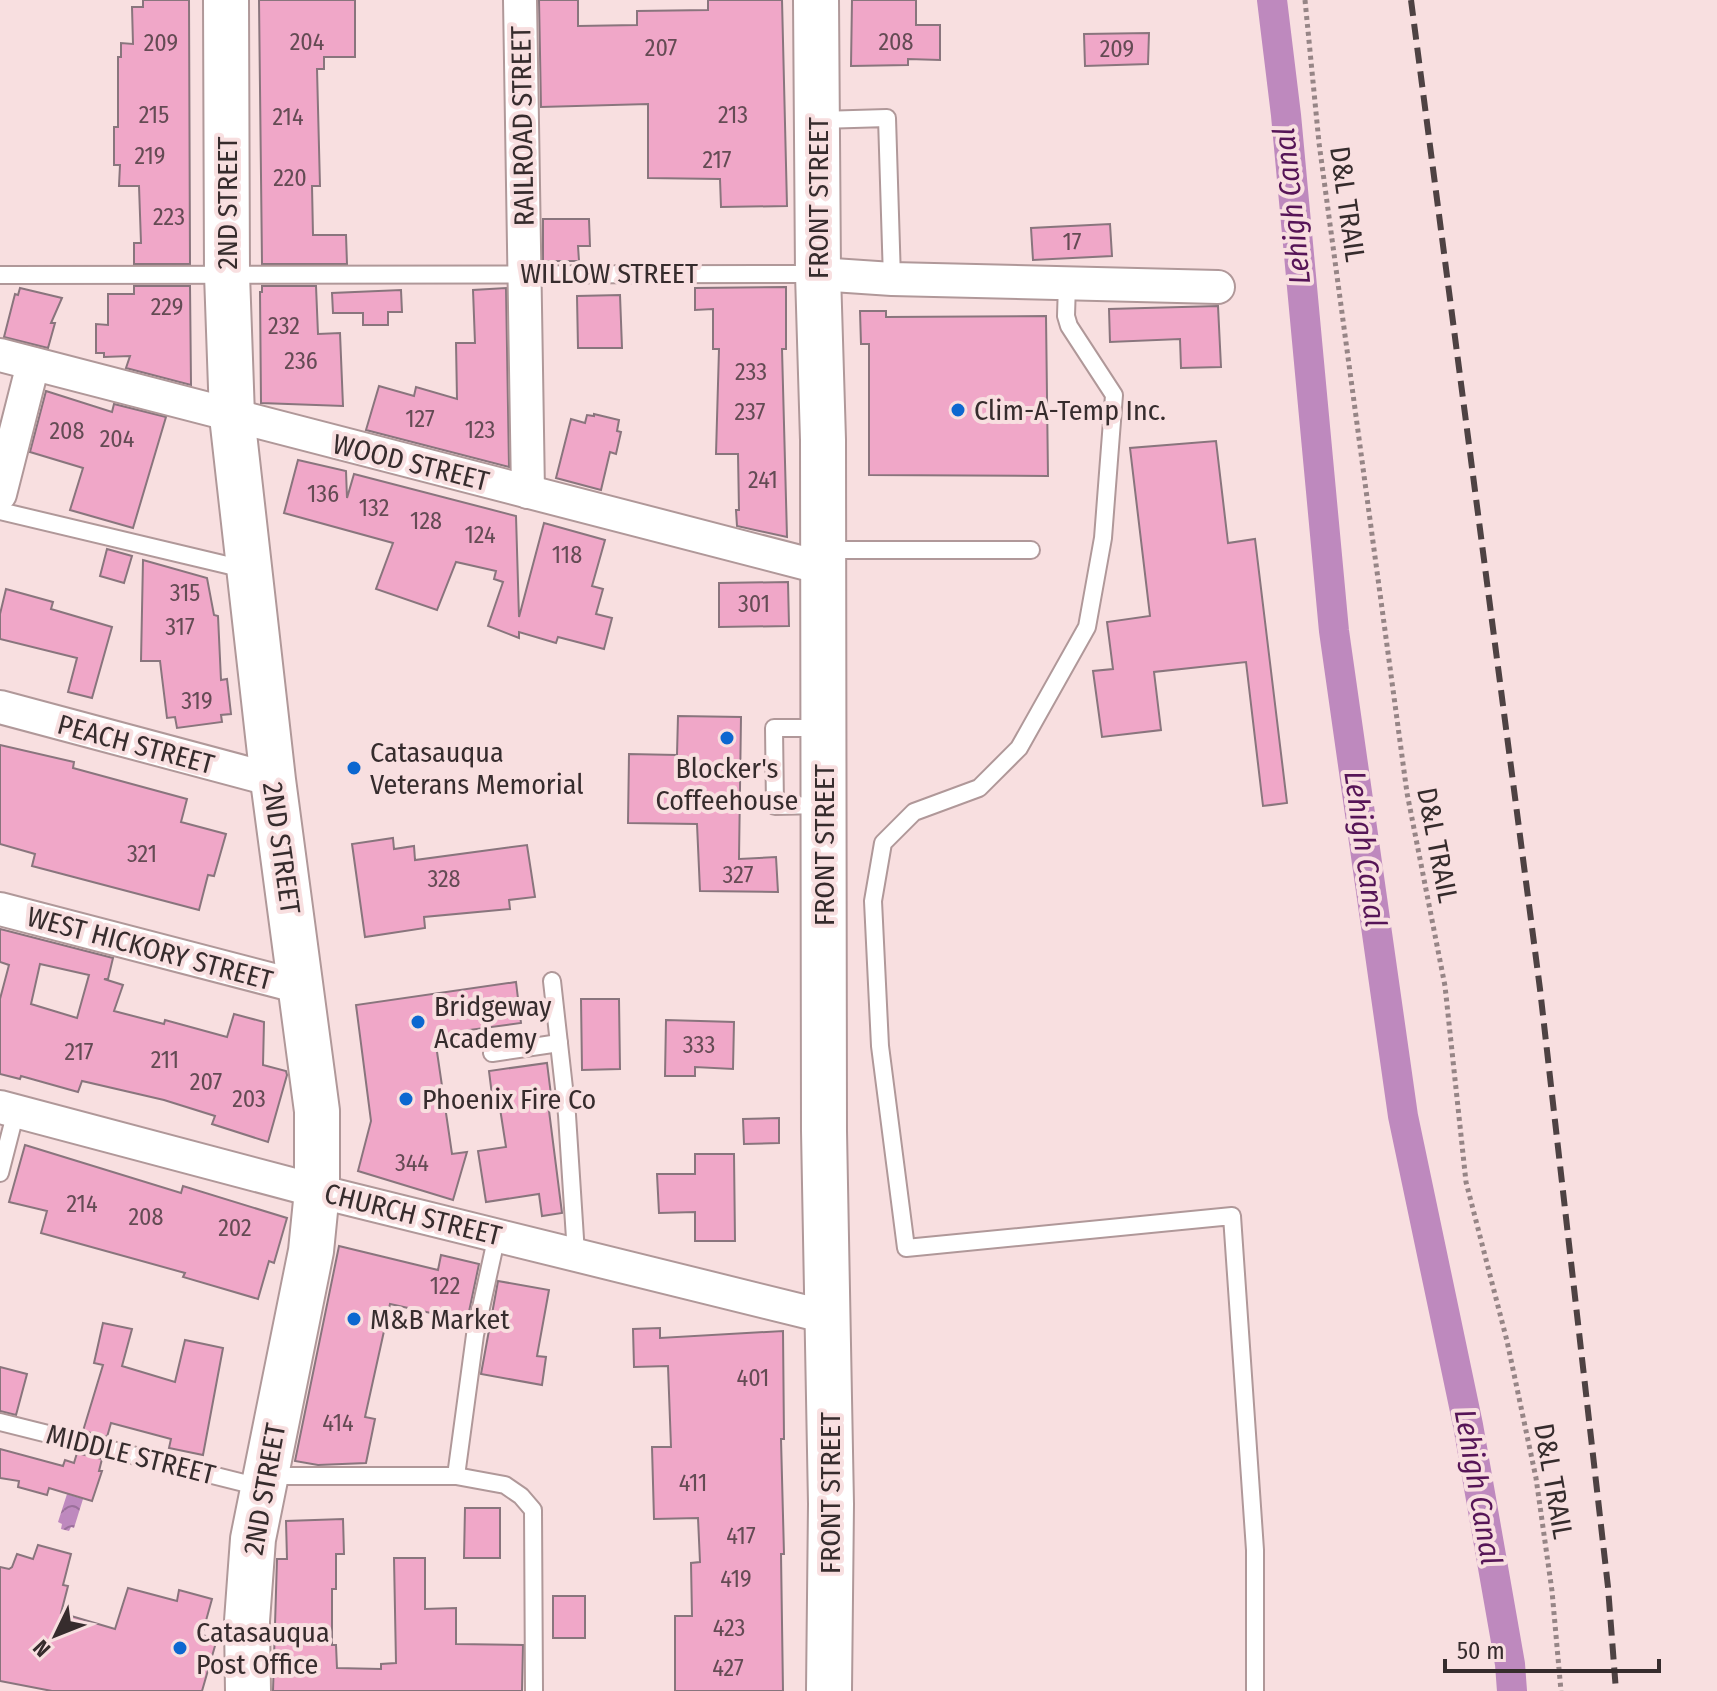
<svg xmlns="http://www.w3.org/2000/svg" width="1717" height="1691" font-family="'Fira Sans Condensed',sans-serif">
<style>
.water{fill:url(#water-waves)}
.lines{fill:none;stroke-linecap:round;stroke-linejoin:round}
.canal{stroke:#be89be;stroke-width:30}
.building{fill:#f0a7c8;stroke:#89757d;stroke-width:2;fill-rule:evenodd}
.lane-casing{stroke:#b09899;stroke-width:20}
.street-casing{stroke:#b09899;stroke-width:36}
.secondary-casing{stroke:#b09899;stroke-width:48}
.path{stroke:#968586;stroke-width:5;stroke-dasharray:4 4;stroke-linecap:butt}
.lane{stroke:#fff;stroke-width:16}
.street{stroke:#fff;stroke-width:32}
.secondary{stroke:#fff;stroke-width:44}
.rail{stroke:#4e4243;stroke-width:6;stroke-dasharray:16 8;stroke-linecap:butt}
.poi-dot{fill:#0c67d0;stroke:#f8dfe0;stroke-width:3}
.labels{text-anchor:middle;stroke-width:8;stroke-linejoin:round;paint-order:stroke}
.number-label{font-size:24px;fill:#644b54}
.street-label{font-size:28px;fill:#362c2d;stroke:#f8dfe0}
.poi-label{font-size:28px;fill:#362c2d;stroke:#f8dfe0;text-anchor:start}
.water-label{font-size:30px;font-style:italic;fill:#561557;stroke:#f8dfe0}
</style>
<defs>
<pattern id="water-waves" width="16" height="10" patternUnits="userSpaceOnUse" patternTransform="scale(2)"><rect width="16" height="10" fill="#be89be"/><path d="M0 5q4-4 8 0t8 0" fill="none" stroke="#9b709b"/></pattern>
</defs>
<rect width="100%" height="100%" fill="#f8dfe0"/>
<!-- water -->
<path class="water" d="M67,1494L83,1499L74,1528L71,1527L69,1531L61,1529L62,1524L58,1522Z"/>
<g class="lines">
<!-- canal -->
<path class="canal" d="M1272,0L1286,115L1334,631L1403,1116L1468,1425L1510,1664L1512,1691"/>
</g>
<!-- building -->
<g class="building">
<path d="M143,0H189L190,264H134V243H141L139,186H119L120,165H114V127H118V57H121V43L133,44L132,7H143Z"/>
<path d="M259,0H355V57H324V69H317L320,186H312L313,235H346L347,264H262Z"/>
<path d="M539,0H578V26L637,25V11L708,10V0H782L787,206L721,207L720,179L648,178V104L541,107Z"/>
<path d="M852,0H916V25H940V60L908,59V65L851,66Z"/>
<path d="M1149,33L1148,64L1085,66L1084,34Z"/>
<path d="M543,219H589L590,246H578L579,261H543Z"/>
<path d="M1110,224L1112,256L1033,260L1031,228Z"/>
<path d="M134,286H190L191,385L126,368L130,356L104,357V353H96V324L108,325V294H134Z"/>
<path d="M262,286H316L318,334L340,333L343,406L261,403L260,292H262Z"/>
<path d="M786,287V349H782L787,537L737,526L736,510H739L738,454H716L719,349H713V309L695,310V288Z"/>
<path d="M20,288L62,298L51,323H55L48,348L4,337L15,294L18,295Z"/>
<path d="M506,288L509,467L366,430L379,386L414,396L416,387L457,399L456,343H475L473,290Z"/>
<path d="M401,290L402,312H388V325H363V313H333L332,293Z"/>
<path d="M620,295L622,348H578L577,296Z"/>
<path d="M1218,306L1221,367L1181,368L1180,339L1110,342L1109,309Z"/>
<path d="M860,311H886V317L1046,316L1048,476L869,475V344H861Z"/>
<path d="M46,391L112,412L114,404L166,417L133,528L70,510L83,468L30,452Z"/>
<path d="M594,414L619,420L617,431L621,432L616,454L610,452L601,490L556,478L571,419L585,423L587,415L594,416Z"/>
<path d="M1216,441L1228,543L1255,539L1287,803L1263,806L1246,662L1154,672L1161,730L1102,737L1093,671L1113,669L1107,622L1150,616L1130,448Z"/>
<path d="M298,460L346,471L347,498L354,474L516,516L519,617L544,523L605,540L592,586L603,589L596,614L612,618L604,649L558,637L556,643L519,632V638L488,626L503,582L494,579L496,571L456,562L437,610L376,589L393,543L284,513Z"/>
<path d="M107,549L132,556L124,583L100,576Z"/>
<path d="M143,560L207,578L214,615L218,616L221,680L227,679L231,714L221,715L222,722L177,728L175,717L167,718L160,661H141Z"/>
<path d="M788,582L789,626L719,627V583Z"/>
<path d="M6,589L53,602L51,609L112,627L92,698L68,692L77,658L0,639V614Z"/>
<path d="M678,716L741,717L739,859L776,857L778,892L700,891L697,824L628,823L629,754L677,755Z"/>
<path d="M0,745L74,762L73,768L187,799L181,822L226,834L214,876L208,875L199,910L32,866L35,854L0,844Z"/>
<path d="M393,838L394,849L414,846L415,860L527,845L535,897L509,900L510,909L424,917L425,928L365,937L352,844Z"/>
<path d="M0,929L113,958L108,979H104L123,985L114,1011L164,1024L165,1020L227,1037L234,1014L264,1022L263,1065L286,1071L287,1075L268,1142L212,1124L215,1116L164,1100L82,1081L78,1092L21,1076L20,1079L0,1074V999L9,965L0,962ZM40,964L89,975L77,1018L31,1004Z"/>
<path d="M516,982L521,1023L454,1032L456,1042L436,1045L452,1154L467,1152L453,1200L358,1171L371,1121L356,1005Z"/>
<path d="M581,999H619L620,1069L582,1070Z"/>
<path d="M666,1020L734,1022L733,1069L695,1067V1076H665Z"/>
<path d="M547,1063L551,1095H547L562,1213L542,1216L539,1194L486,1202L478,1151L506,1147L499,1102L493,1103L489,1071Z"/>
<path d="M779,1118V1143L744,1144L743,1119Z"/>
<path d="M25,1145L181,1193L183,1186L287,1218L274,1263L269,1261L258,1299L183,1277L185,1273L41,1233L47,1211L9,1202Z"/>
<path d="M695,1154H734L735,1241H695V1212L659,1213L657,1174H695Z"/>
<path d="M339,1246L438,1270L441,1255L479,1264L466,1326L448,1323L449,1317L390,1304L365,1417L375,1419L366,1463L318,1465L295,1461Z"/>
<path d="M498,1281L549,1290L537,1356L546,1357L542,1385L481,1374Z"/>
<path d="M103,1323L132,1329L122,1366L175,1382L185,1340L223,1348L203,1455L169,1448L171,1439L111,1423L107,1437L83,1431L103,1365L94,1363Z"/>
<path d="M660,1328V1338L783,1331L784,1439H781L784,1554H781L783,1691H675V1616H692L691,1563L700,1562L698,1518L654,1519L652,1447H671L668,1366L634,1367L633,1329Z"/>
<path d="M0,1367L27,1374L16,1415L0,1411Z"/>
<path d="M0,1449L63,1466L65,1460L74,1463L77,1453L102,1459L99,1471H102L92,1501L49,1488L47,1495L18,1487L19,1481L0,1478Z"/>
<path d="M465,1508H500V1558H464Z"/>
<path d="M343,1519L344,1554H336V1589H332V1645H336L337,1668L381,1669V1664L396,1663L394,1558H425V1609L456,1608V1644L523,1645L522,1691H273L277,1559H287L286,1521Z"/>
<path d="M38,1545L71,1554L63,1585L68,1586L61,1613L115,1629L128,1588L177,1601L179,1590L212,1599L202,1635L217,1639L202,1691H52L0,1681V1567L9,1569L12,1567L17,1554L33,1559Z"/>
<rect x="553" y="1596" width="32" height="42"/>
</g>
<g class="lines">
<!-- lane casing -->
<g class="lane-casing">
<g id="lane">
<path d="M820,120L887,118L892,279"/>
<path d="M0,275L817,274"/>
<path d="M1067,283L1066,316L1069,326L1114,395L1103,538L1087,627L1019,748L979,788L914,812L883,843L873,901L880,1046L906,1248L1232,1216L1255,1550V1691"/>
<path d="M0,511L248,570"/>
<path d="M825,550H1031"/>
<path d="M822,728H774L775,806L822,805"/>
<path d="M552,981L567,1115L576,1254"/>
<path d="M492,1053L559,1043"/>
<path d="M0,1173L16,1111"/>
<path d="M0,1422L260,1487"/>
<path d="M267,1476H456L505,1485L521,1496L533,1510L534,1691"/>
<path d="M456,1476L475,1335L497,1235"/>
</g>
</g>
<!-- street casing -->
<g class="street-casing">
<g id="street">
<path d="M520,0L528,492"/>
<path d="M818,274L892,279L1218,287"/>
<path d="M0,355L823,568"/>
<path d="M0,494L33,364"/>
<path d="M0,707L273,780"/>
<path d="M0,909L300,987"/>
<path d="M0,1107L317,1191L827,1317"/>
</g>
</g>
<!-- secondary casing -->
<g class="secondary-casing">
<g id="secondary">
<path d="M226,0L227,274L232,416L273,780L317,1111V1191L311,1251L253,1539L247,1621L248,1691"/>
<path d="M816,0L818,274L823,440L824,1131L831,1504L829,1691"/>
</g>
</g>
<!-- path -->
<path class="path" d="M1305,0L1319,143L1407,793L1445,986L1466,1182L1507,1341L1536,1478L1552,1591L1561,1691"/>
<!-- lane -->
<use href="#lane" class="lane"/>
<!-- street -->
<use href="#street" class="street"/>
<!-- secondary -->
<use href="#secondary" class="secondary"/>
<!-- rail -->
<path class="rail" d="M1411,0L1540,989L1608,1587L1616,1691"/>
</g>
<!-- markers -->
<g class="poi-dot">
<circle cx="958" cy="410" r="8"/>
<circle cx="727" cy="738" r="8"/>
<circle cx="354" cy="768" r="8"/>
<circle cx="418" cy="1022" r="8"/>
<circle cx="406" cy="1099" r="8"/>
<circle cx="354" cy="1319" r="8"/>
<circle cx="180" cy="1648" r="8"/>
</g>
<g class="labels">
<!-- number labels -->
<g class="number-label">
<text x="307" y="50">204</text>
<text x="896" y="50">208</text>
<text x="161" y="51">209</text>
<text x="661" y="56">207</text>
<text x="1117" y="57">209</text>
<text x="154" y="123">215</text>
<text x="733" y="123">213</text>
<text x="288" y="125">214</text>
<text x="150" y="164">219</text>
<text x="717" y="168">217</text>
<text x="290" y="186">220</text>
<text x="169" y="225">223</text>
<text x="1072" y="250">17</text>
<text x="167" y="315">229</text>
<text x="284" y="334">232</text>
<text x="301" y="369">236</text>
<text x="751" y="380">233</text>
<text x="750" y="420">237</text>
<text x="420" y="427">127</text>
<text x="480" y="438">123</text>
<text x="67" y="439">208</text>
<text x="117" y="447">204</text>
<text x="763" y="488">241</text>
<text x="323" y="502">136</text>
<text x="374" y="516">132</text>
<text x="426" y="529">128</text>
<text x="480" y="543">124</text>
<text x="567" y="563">118</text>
<text x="185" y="601">315</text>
<text x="754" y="612">301</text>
<text x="180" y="635">317</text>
<text x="197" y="709">319</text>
<text x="142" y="862">321</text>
<text x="738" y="883">327</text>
<text x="444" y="887">328</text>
<text x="699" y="1053">333</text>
<text x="79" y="1060">217</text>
<text x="165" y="1068">211</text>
<text x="206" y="1090">207</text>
<text x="249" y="1107">203</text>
<text x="412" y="1171">344</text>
<text x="82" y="1212">214</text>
<text x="146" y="1225">208</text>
<text x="235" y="1236">202</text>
<text x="445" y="1294">122</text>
<text x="753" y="1386">401</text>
<text x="338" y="1431">414</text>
<text x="693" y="1491">411</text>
<text x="741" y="1544">417</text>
<text x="736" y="1587">419</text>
<text x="729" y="1636">423</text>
<text x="728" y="1676">427</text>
</g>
<!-- street labels -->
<g class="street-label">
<text transform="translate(522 126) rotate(-91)" y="10">RAILROAD STREET</text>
<text transform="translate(818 198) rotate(-90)" y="10">FRONT STREET</text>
<text transform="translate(227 203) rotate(-90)" y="10">2ND STREET</text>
<text transform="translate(1348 204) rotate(82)" y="10">D&amp;L TRAIL</text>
<text x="609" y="283">WILLOW STREET</text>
<text transform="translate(411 462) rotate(14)" y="10">WOOD STREET</text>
<text transform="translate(136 744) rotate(15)" y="10">PEACH STREET</text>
<text transform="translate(824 845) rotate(-90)" y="10">FRONT STREET</text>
<text transform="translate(1438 845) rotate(79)" y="10">D&amp;L TRAIL</text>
<text transform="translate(282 848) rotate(82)" y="10">2ND STREET</text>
<text transform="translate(150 948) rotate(15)" y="10">WEST HICKORY STREET</text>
<text transform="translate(413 1214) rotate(14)" y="10">CHURCH STREET</text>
<text transform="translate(131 1454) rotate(14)" y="10">MIDDLE STREET</text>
<text transform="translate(1554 1481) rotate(80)" y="10">D&amp;L TRAIL</text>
<text transform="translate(264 1489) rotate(-80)" y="10">2ND STREET</text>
<text transform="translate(830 1493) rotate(-90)" y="10">FRONT STREET</text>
</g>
<!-- poi labels -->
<g class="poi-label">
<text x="974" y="420">Clim-A-Temp Inc.</text>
<text x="370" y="762">Catasauqua<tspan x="370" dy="32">Veterans Memorial</tspan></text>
<text x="727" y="778" text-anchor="middle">Blocker's<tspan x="727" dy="32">Coffeehouse</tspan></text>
<text x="434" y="1016">Bridgeway<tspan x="434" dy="32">Academy</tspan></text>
<text x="422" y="1109">Phoenix Fire Co</text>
<text x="370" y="1329">M&amp;B Market</text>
<text x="196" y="1642">Catasauqua<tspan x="196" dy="32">Post Office</tspan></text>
</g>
<!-- water labels -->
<g class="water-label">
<text transform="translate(1292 206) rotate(-96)" y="10">Lehigh Canal</text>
<text transform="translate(1365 849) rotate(82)" y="10">Lehigh Canal</text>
<text transform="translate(1478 1487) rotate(80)" y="10">Lehigh Canal</text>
</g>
</g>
<!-- north arrow -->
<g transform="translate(56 1635) rotate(227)" stroke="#f8dfe0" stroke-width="6" paint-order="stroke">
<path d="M0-6L14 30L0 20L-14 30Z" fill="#362c2d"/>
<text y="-12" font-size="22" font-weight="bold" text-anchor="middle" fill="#362c2d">N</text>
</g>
<!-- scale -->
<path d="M1445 1659v12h214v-12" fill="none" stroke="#362c2d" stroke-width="4"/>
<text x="1457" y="1659" font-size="24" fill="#362c2d" stroke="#f8dfe0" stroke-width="6" paint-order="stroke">50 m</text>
</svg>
